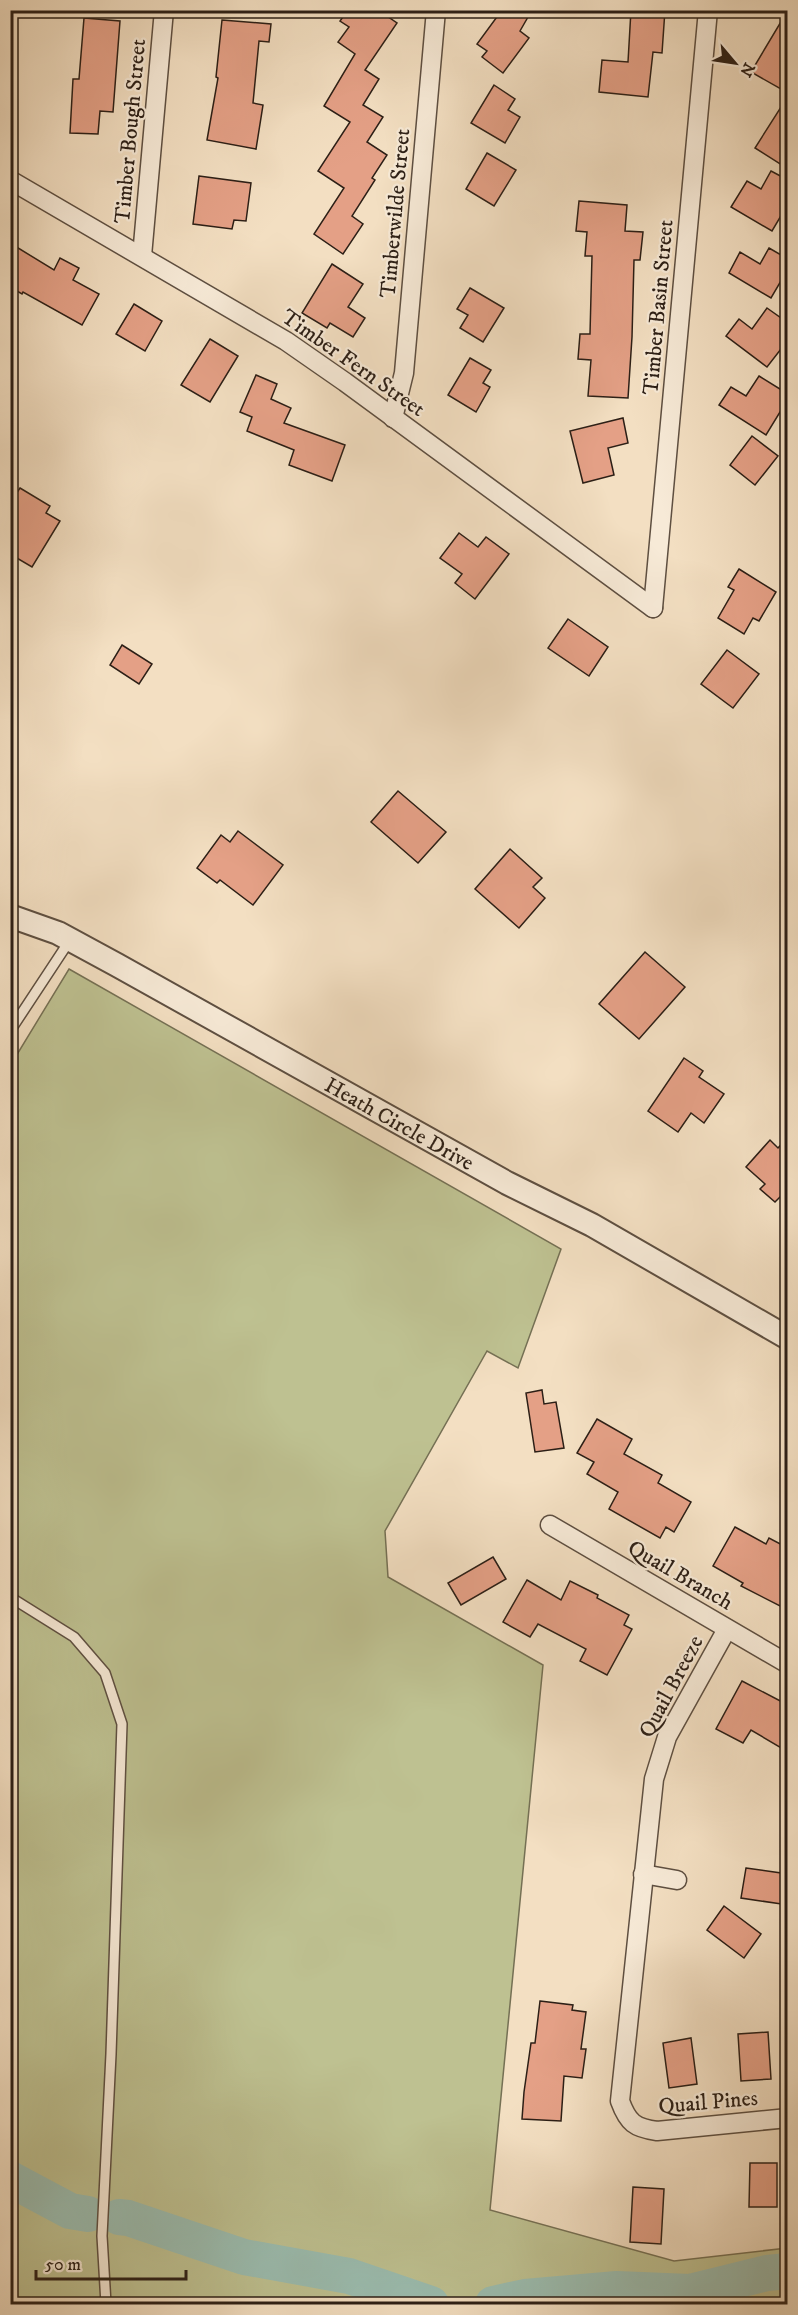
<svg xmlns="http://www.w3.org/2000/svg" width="798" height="2315" font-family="'IM FELL DW Pica',serif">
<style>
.green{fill:#bec191;stroke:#757054;stroke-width:1.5}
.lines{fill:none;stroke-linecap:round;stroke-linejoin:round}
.river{stroke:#9bbdb0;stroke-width:36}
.building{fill:#e4a086;stroke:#2c1f16;stroke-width:1.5}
.service-casing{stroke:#5e4f41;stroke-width:12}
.minor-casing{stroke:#5e4f41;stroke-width:21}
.tertiary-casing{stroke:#5e4f41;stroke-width:26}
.service{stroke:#f7ead7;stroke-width:9}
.minor{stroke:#f7ead7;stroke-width:18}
.tertiary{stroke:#f7ead7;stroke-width:22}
.labels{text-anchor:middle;stroke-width:4.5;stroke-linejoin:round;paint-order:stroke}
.street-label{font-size:22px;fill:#2c1f16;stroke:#f7ead7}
</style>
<rect width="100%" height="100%" fill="#f3dfc2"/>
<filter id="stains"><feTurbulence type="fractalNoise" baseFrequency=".00333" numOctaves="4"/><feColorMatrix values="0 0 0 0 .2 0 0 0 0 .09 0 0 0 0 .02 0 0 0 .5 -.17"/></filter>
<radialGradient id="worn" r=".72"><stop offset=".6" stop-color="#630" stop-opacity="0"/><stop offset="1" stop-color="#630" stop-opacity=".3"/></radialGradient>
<!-- green -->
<path class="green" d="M69,969L561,1249L518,1368L487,1351L385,1531L388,1577L543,1665L490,2210L674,2261L787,2248V2304H11L10,1066Z"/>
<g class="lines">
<!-- river -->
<g class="river">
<path d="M10,2179L70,2211L88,2214"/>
<path d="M119,2217L128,2218L244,2257L349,2276L431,2304"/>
<path d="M493,2304L525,2297L617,2289L690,2292L767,2273L788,2271"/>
</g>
</g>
<!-- building -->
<g class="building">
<path d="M348,10H378L397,23L365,70L379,79L363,105L383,117L367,142L387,155L372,178L375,180L352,216L363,224L343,254L314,234L344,188L318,171L350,122L324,106L355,54L338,42L349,27L340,21Z"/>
<path d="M502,10H532L520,31L529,38L503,73L482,57L487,51L477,44Z"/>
<path d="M631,10H665L662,53L653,52L648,97L599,92L602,60L628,62Z"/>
<path d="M788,10V93L751,72Z"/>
<path d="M84,18L120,21L113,112L100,111L98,134L70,133L73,79H79Z"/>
<path d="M222,20L271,24L269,42L259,41L253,103L263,105L256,149L207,140L218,78L216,77Z"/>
<path d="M494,85L515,99L508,110L520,117L505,143L471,123Z"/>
<path d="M788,96V169L755,148Z"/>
<path d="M487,153L516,170L494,206L466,189Z"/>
<path d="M771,171L788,180V204L772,231L731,207L747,181L761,189Z"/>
<path d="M199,176L251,183L246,221L234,220L232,229L193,224Z"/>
<path d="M579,201L627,205L625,231L643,232L640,260H634L632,337L628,398L588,396L591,360L578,359L580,334H590L592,256H585L587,232L576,231Z"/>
<path d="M10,243L54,270L60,258L79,268L73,280L99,294L82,325L23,292L22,294L10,287Z"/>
<path d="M769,248L788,259V269L771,298L729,273L740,252L760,264Z"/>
<path d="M332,264L363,284L348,307L365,318L353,337L330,323L327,328L302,313Z"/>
<path d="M470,288L504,308L483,342L460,328L468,315L457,309Z"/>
<path d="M134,304L162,321L145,351L116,334Z"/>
<path d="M767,308L788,323V340L767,367L726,336L739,319L752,329Z"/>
<path d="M210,339L238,356L210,402L181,385Z"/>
<path d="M470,358L491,370L483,383L490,387L476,412L448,395Z"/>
<path d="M256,375L277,384L271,399L291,408L284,423L345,445L332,481L289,465L294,450L247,431L252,417L240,412Z"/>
<path d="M759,376L788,394V399L766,435L719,405L731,387L746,396Z"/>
<path d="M623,418L628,443L608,448L614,475L583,483L570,431Z"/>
<path d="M752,436L778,456L755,485L730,465Z"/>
<path d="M20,488L50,506L46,513L60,521L32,567L10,554V503Z"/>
<path d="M459,533L478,547L486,537L509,554L475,599L455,583L462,574L440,558Z"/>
<path d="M739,569L776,592L759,621L753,618L744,634L718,618L734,590L728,587Z"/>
<path d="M568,619L608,647L589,676L548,648Z"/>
<path d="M122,645L152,664L139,684L110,665Z"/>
<path d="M727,650L759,674L733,708L701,684Z"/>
<path d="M398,791L446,832L418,863L371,822Z"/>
<path d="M238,831L283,865L253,905L220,880L217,883L197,868L221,835L230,842Z"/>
<path d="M510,849L542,878L533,887L545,898L519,928L475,889Z"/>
<path d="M645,952L685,987L639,1039L599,1004Z"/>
<path d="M684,1058L703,1071L699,1077L724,1094L704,1123L691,1113L678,1132L648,1111Z"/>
<path d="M788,1137V1189L775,1202L760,1189L765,1184L746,1167L770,1140L778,1148Z"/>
<path d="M542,1390L544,1404L556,1402L564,1448L535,1452L526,1393Z"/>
<path d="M597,1419L632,1439L624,1454L662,1475L658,1483L691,1502L674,1532L666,1527L660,1538L609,1509L618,1492L587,1474L594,1462L577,1453Z"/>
<path d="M735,1527L766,1544L769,1538L788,1548V1610L741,1586L743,1583L713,1566Z"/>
<path d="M493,1557L506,1579L461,1605L448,1583Z"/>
<path d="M527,1580L561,1600L570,1581L598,1595L597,1598L629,1615L624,1625L632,1629L607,1675L580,1661L586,1649L538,1624L530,1637L503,1622Z"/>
<path d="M742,1681L788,1705V1752L751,1730L743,1743L716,1729Z"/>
<path d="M746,1868L788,1874V1905L741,1898Z"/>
<path d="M724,1906L761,1934L744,1958L707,1930Z"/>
<path d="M540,2001L573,2005L572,2010L586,2012L581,2049H586L582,2078L564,2076L561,2121L522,2119L524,2092L531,2043H535Z"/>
<path d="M768,2032L771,2079L741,2081L738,2034Z"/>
<path d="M691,2038L697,2084L669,2088L663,2043Z"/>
<path d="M750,2163H777V2207H749Z"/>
<path d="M633,2187L664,2189L661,2244L630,2242Z"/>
</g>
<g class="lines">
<!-- service casing -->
<g class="service-casing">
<g id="service">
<path d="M10,1031L70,940"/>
<path d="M10,1597L74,1637L105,1673L122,1724L111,2054L102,2236L106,2304"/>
</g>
</g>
<!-- minor casing -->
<g class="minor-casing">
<g id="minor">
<path d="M10,180L286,341L345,382L653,608"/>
<path d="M142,256L164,10"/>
<path d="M393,418L404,373L436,10"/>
<path d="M653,608L708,10"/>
<path d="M550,1525L788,1664"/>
<path d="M727,1629L667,1737L654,1779L620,2101C628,2123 635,2128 657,2131L788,2118"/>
<path d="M643,1874L677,1880"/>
</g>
</g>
<!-- tertiary casing -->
<g class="tertiary-casing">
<g id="tertiary">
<path id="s1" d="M10,916L58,933L117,965L507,1183L592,1225L788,1338"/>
</g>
</g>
<!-- service -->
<use href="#service" class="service"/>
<!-- minor -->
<use href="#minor" class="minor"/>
<!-- tertiary -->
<use href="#tertiary" class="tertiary"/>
</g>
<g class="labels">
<!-- street labels -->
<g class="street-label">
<text transform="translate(129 131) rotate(-85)" y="8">Timber Bough Street</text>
<text transform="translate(394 213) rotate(-85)" y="8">Timberwilde Street</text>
<text transform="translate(657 307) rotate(-85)" y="8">Timber Basin Street</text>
<text transform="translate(354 362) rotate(35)" y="8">Timber Fern Street</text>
<text dy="8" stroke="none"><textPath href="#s1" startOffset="442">Heath Circle Drive</textPath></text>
<text transform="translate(681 1574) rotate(30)" y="8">Quail Branch</text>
<text transform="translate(670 1686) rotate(-62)" y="8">Quail Breeze</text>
<text transform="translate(708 2101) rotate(-5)" y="8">Quail Pines</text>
</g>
</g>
<!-- margin -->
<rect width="798" height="2315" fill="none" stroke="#f3dfc2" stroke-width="36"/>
<rect x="12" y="12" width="774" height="2291" fill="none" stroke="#2c1f16" stroke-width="3"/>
<rect x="18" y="18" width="762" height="2279" fill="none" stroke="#2c1f16" stroke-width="1.5"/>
<!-- north arrow -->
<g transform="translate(735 63) rotate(119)" stroke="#f7ead7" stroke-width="4.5" paint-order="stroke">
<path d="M0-4.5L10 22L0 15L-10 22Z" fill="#2c1f16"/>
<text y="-9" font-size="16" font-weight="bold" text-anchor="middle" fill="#2c1f16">N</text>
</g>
<!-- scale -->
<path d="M36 2270v9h150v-9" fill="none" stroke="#2c1f16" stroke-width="3"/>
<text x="45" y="2270" font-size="18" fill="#2c1f16" stroke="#f7ead7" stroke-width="4.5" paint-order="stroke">50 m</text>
<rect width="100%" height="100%" filter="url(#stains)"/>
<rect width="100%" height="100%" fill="url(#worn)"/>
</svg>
